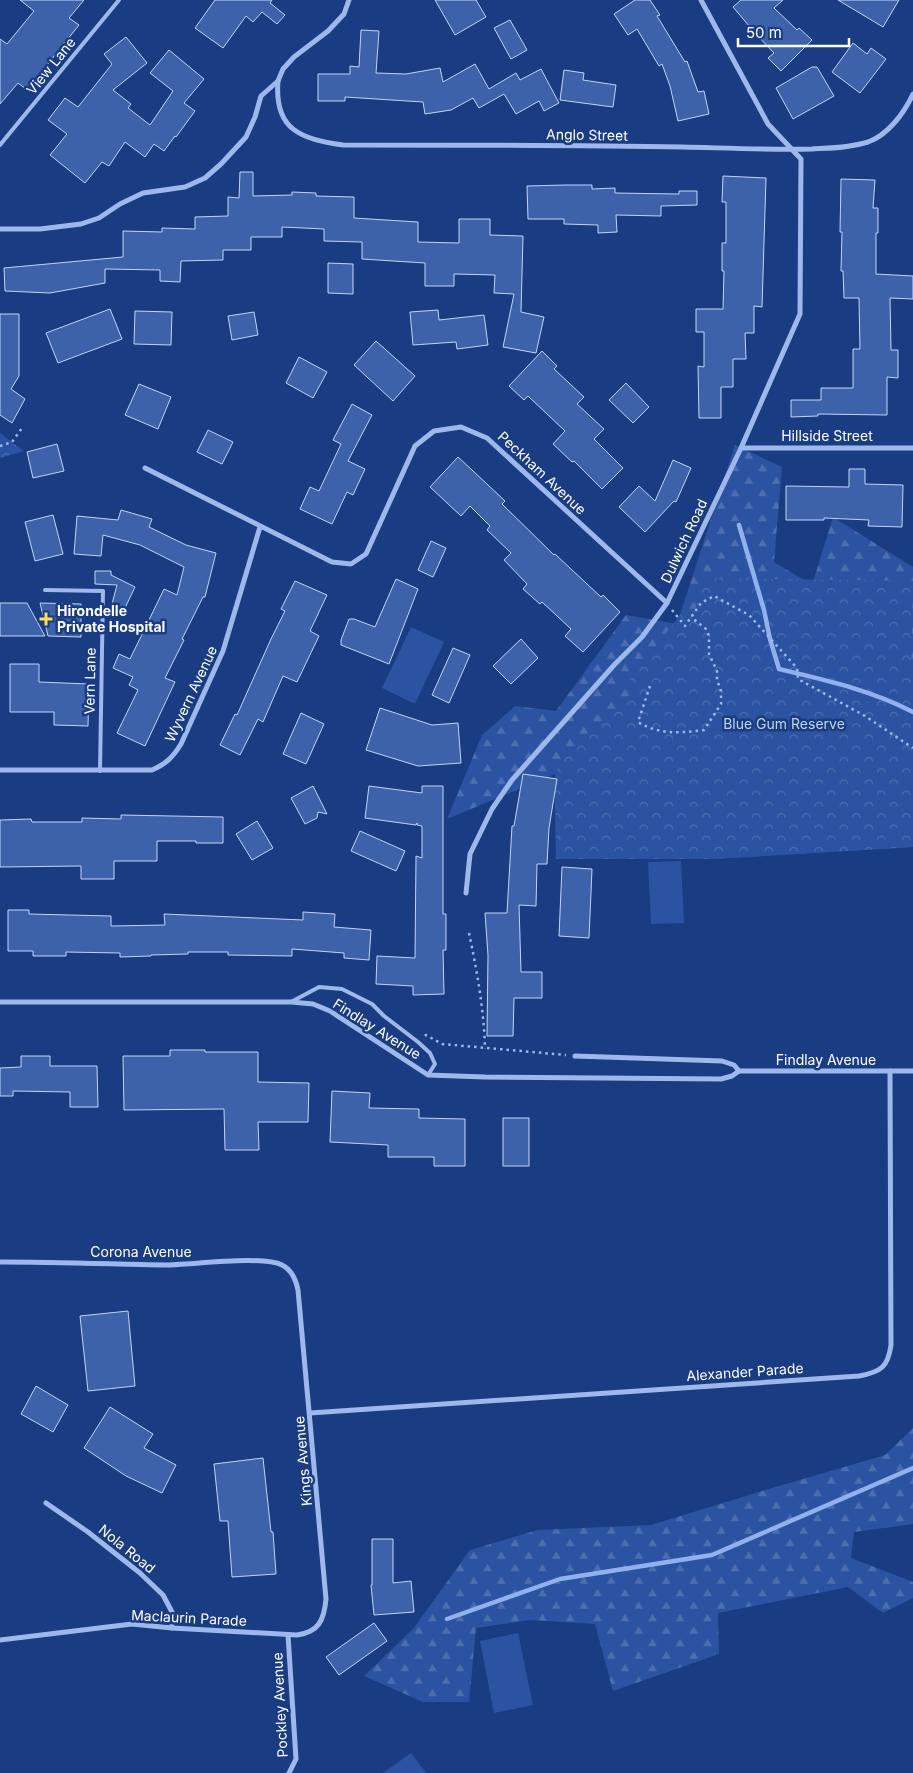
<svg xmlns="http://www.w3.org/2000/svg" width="913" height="1773" font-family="Inter,sans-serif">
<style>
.grass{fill:#2c53a1}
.forest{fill:url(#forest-firs)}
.park{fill:url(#park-crowns)}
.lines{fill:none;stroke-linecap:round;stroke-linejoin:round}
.stream{stroke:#90b1ed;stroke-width:4.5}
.building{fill:#3e62aa;stroke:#c2d5f8}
.path{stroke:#9db8eb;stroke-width:2.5;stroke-dasharray:2.5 4;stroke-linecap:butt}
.lane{stroke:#9db8eb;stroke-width:4}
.street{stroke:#9db8eb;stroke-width:5}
.poi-dot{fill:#fee058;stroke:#193c82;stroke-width:2}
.labels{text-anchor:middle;stroke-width:5;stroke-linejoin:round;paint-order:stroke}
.street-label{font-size:14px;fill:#fff;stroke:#193c82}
.poi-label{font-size:14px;font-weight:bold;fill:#fff;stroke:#193c82;text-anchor:start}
.park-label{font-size:14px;fill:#c2d5f8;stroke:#193c82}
</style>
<defs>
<pattern id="forest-firs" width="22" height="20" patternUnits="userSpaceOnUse" patternTransform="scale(1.25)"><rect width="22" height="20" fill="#2c53a1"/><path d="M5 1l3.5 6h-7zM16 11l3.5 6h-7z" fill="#4c6daf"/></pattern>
<pattern id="park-crowns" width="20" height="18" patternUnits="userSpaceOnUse" patternTransform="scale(1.25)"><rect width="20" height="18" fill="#2c53a1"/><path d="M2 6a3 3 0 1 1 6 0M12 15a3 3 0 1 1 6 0" fill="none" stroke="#4c6daf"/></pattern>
</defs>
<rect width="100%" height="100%" fill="#193c82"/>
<!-- grass -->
<g class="grass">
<path d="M411,627L444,642L415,704L382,688Z"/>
<path d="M681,861L684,923L651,924L648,862Z"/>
<path d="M518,1633L533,1705L494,1713L480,1641Z"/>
<path d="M411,1753L426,1773H383Z"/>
</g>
<!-- forest -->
<g class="forest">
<path d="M735,445L782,467L774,562L812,585L833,517L913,567V847L712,859H556L555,774L447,819L482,735L515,706L556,711L626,615L677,624Z"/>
<path d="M913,1428V1524L854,1532L851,1558L913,1582V1598L883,1613L848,1587L718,1613L719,1654L613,1691L595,1624L530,1620L476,1628L469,1702H423L364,1676L413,1629L470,1550L538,1530L651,1525L759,1492L885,1455Z"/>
</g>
<!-- park -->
<g class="park">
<path d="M0,433L24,451L0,458Z"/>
<path d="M707,578L913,581L911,669L913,670V847L712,859H556L555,774L565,754L642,685L628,682L680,615L688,627Z"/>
</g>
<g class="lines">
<!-- stream -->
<g class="stream">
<path d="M739,525L764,610L770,639L779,669C825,680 871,690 913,712"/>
<path d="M447,1619L560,1579L712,1555L913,1468"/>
</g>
</g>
<!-- building -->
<g class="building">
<path d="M20,0H84L69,18L79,25L27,90L18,83L0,104V39L7,44L34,11Z"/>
<path d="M215,0H272L270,3L285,15L277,24L262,12L253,22L246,16L223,48L195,28Z"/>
<path d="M435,0H476L486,17L455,35Z"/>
<path d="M635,0H650L660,15L657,16L685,62L687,61L698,92L704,91L709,114L678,121L670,86L662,64L659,66L637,29L628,35L614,14Z"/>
<path d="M741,0H783L774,8L797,30L799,28L812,40L781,71L768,58L774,53L755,33L733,7Z"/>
<path d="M838,0H899L883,27Z"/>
<path d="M510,20L527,50L511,59L494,28Z"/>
<path d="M361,30L379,31L376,73L406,74L440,68L443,82L475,64L489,89L516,73L520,80L541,69L559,103L544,111L539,101L516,114L504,94L479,108L473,98L451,110L425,114L423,102L345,97V101H318V74H350V66L359,67Z"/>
<path d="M126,37L147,63L113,90L131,104L128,108L150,125L173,91L150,73L169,50L204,79L184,103L195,111L176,137L175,136L164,151L154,144L145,157L125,142L109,166L102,162L85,183L50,155L67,134L48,120L65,98L78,107L112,64L104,54Z"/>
<path d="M853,43L867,54L871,48L886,59L860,93L832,72Z"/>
<path d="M812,67H817L834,96L793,119L776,88Z"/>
<path d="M564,70L584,73L583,80L616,85L613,107L560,100Z"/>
<path d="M240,172H253V196L292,195V192L316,193V196L354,197V218L418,222V242L459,243V219H490V235L523,236L521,312L544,317L536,353L503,347L514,294L494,293L495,275L454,274V286H425V263L362,259V242L324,241V229L282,227V237H251V250H223V260L181,261L180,282L160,281V270L105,269V283L50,293L5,291L4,268L123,257V231L162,232V228L195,229V217L228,216V197L239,198Z"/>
<path d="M723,176L766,178L762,307L754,306V333H745L746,359H733V387H721V418H699L698,366L704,367V332H696V309H723L724,271H722V243H726V202H722Z"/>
<path d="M841,179L875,180L873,208H878V233H876V274L913,276V299L890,298L891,350H898V378L887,377V415L818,414V416L791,417V400H821V388H853V349H860L859,298H844L843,271H841L842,232H840Z"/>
<path d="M565,185H592V189L615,188V193L679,194V191H697V205L661,206V216L616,215L617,232L598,233V225L564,224V219H528L527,186Z"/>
<path d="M328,263L353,264V294L328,293Z"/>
<path d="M110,309L122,339L58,363L46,333Z"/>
<path d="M438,310L439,320L484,315L488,345L457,349L456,342L413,345L410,312Z"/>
<path d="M135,311L172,312L171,345L134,344Z"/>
<path d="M254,312L258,335L232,340L228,316Z"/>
<path d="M0,314H19V376L11,389L25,399L12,423L0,415Z"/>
<path d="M376,341L415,376L393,401L354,365Z"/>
<path d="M542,351L557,366L554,369L584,397L577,404L604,429L594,439L623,468L602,489L574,461L572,462L553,444L565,431L528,396L524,400L509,386Z"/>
<path d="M299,357L327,372L313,398L286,383Z"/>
<path d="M626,383L649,407L633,423L609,400Z"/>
<path d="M139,384L171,397L158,429L125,415Z"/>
<path d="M352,404L372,415L348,461L365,469L353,495L347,492L332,524L300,509L310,487L319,491L341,444L333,440Z"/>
<path d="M208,430L233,442L222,464L197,452Z"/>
<path d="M57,444L64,471L33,478L27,452Z"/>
<path d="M458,457L487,484L505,501L502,504L554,555L555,554L571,569L601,597L603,595L620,612L583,652L565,636L571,629L542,602L540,604L523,589L527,584L504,560L511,553L487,530L490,526L470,506L461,516L430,487Z"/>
<path d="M673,460L691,468L676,502L674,501L645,532L619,507L639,486L655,501Z"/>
<path d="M849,469H865V484L903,485L902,527L868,526L869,520L824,518V520H786V486L849,487Z"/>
<path d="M121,510L152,519L149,527L186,545L216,553L205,597H203L182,639L184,640L165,678L175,682L145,746L117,733L138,690L129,685L133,677L113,668L119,654L130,659L164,589L177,595L184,567L140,545L103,535L101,556L74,554L77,516L118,520Z"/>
<path d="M53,515L63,554L35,561L25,522Z"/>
<path d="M431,541L446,548L433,577L418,570Z"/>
<path d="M95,571H111V575L135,587L125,608L112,604L117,585L95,584Z"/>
<path d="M396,579L418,589L389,664L341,645V640L349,619H354L375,627Z"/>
<path d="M295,581L327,595L310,631L319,636L297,682L283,676L263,722L258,719L240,755L220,745L235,714L237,715L271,639L285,611L281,609Z"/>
<path d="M0,603H27L45,636H0Z"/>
<path d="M40,603L81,604V637L48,636Z"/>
<path d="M521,639L538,658L511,684L493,666Z"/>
<path d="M453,648L470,655L449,703L432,695Z"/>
<path d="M10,664H39V682L89,684L88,726L54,725V712H10Z"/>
<path d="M380,708L432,725L458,723L461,763L418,766L366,750Z"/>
<path d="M301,713L324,724L306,764L283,754Z"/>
<path d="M523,774L557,779L549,828L547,864H537L536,906L519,905L521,972H542V998H514L513,1036H487L488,955L485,913H507L512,826H514Z"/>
<path d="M313,786L327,814L318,812L317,818L305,824L291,798Z"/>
<path d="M369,786L422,793V786H443V914H446V950H443L444,994L413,995V986L376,984L377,956L415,958L416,856L422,858V826L417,825V823L416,825L365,818Z"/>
<path d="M121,815L223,817V843H196V841H157V861H114V879H81V866L0,867V820L31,819L32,822H82V818L121,819Z"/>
<path d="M257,821L273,848L252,860L236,834Z"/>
<path d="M360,831L405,851L396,871L351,851Z"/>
<path d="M562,867L592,869L589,938L559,936Z"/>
<path d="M8,910H29V914L111,916V926L165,925L164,914L303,920V912L335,914L334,927L371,930L369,960L344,958V953L292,949V956L228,955V952H188V954L151,955V956L120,957V953L66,952V956H33V951H8Z"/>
<path d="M170,1050H205V1052H258V1082L309,1083L308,1122H258L259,1150H225L224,1109L124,1110L123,1056H170Z"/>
<path d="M21,1056H50V1066H97L98,1107H70V1092L13,1091V1096H0V1068L21,1067Z"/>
<path d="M332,1091L370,1093L369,1108L419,1109V1118L465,1119V1166H434V1157H388V1145L330,1142Z"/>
<rect x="503" y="1118" width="26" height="48"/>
<path d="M128,1311L135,1386L88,1391L80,1316Z"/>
<path d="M36,1386L68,1405L53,1432L21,1414Z"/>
<path d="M110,1407L153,1434L144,1448L176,1465L162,1493L126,1476L84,1448Z"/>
<path d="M263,1458L271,1532H273L276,1574L232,1577L228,1521H220L214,1464Z"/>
<path d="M372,1539H393V1583L411,1581L414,1612L374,1615L371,1585H372Z"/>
<path d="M374,1623L387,1641L339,1675L326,1657Z"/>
</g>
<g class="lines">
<!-- path -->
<g class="path">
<path d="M0,446L12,442L22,428"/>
<path d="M672,610L685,626L701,603L714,596L749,615L797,668L798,679L865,716L913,748"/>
<path d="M650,686L638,722C659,735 680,733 704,730L721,704V691L717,680V671L709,654V636L706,629L691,617"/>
<path d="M469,933C477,971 484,1010 485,1049"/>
<path d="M425,1036L426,1035L442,1044L566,1055"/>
</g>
<!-- lane -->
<g class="lane">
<path d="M0,145L119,0"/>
<path d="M45,590L103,591L100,771"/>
<path d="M291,1002L319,987L342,989L372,1004L384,1016L418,1042L430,1053L435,1064L428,1075"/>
</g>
<!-- street -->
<g class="street">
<path d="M278,81C274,130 301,139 343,145C457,145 570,145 683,147C726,148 769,150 812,149C830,148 849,148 868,142C888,135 904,113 913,94"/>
<path d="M0,229H40L81,224L99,218L120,204L143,193L185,187L205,178L221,164L246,137L255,117L261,96L278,81L283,69L294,57L328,31L344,14L349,0"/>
<path d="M741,448H913"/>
<path d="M145,468L332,562L351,564L366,554L415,446L434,431L461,427L487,438L667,603"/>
<path d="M0,770H152C166,764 173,757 181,744L223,651L260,527"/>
<path d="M466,893L470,854L492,809L512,780L615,664L642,637L667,603L741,448L800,314L801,159L768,124L701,0"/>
<path d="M0,1002H291L313,1004L330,1011L428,1075L485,1077L721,1079L732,1076L739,1071H913"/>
<path d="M575,1056L722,1061L734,1065L739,1071"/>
<path d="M0,1262C55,1262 110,1264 164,1265C191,1265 262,1255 282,1265C292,1270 296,1280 298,1290L326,1599C324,1620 319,1632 297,1635L172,1628L132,1624L0,1640"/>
<path d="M310,1413L859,1376C881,1372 888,1367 891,1345L890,1071"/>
<path d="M46,1503L88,1532L140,1573L163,1595L172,1612V1628"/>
<path d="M288,1635L296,1759L289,1773"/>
</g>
</g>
<!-- markers -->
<path class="poi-dot" d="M43.5 611.5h5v5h5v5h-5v5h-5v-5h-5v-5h5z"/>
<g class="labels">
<!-- street labels -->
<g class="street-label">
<text transform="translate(51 66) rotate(-51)" y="5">View Lane</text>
<text transform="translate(587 135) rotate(1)" y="5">Anglo Street</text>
<text x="827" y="441">Hillside Street</text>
<text transform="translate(542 473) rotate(43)" y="5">Peckham Avenue</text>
<text transform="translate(684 541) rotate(-65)" y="5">Dulwich Road</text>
<text transform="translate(90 681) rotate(-89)" y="5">Vern Lane</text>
<text transform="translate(191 694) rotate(-65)" y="5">Wyvern Avenue</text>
<text transform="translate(377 1029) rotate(32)" y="5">Findlay Avenue</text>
<text x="826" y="1065">Findlay Avenue</text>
<text x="141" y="1257">Corona Avenue</text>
<text transform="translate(745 1372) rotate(-4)" y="5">Alexander Parade</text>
<text transform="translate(303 1461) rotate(-95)" y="5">Kings Avenue</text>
<text transform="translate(127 1549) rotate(39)" y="5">Nola Road</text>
<text transform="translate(189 1618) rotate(3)" y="5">Maclaurin Parade</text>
<text transform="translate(280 1705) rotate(-93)" y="5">Pockley Avenue</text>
</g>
<!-- poi labels -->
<g class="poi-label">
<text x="57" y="616">Hirondelle<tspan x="57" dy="16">Private Hospital</tspan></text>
</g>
<!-- park labels -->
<g class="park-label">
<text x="784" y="729">Blue Gum Reserve</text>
</g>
</g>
<!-- scale -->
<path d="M738 38v8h111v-8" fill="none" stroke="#ffffff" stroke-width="2.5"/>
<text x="746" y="38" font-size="15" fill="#ffffff" stroke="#193c82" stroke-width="4" paint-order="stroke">50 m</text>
</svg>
